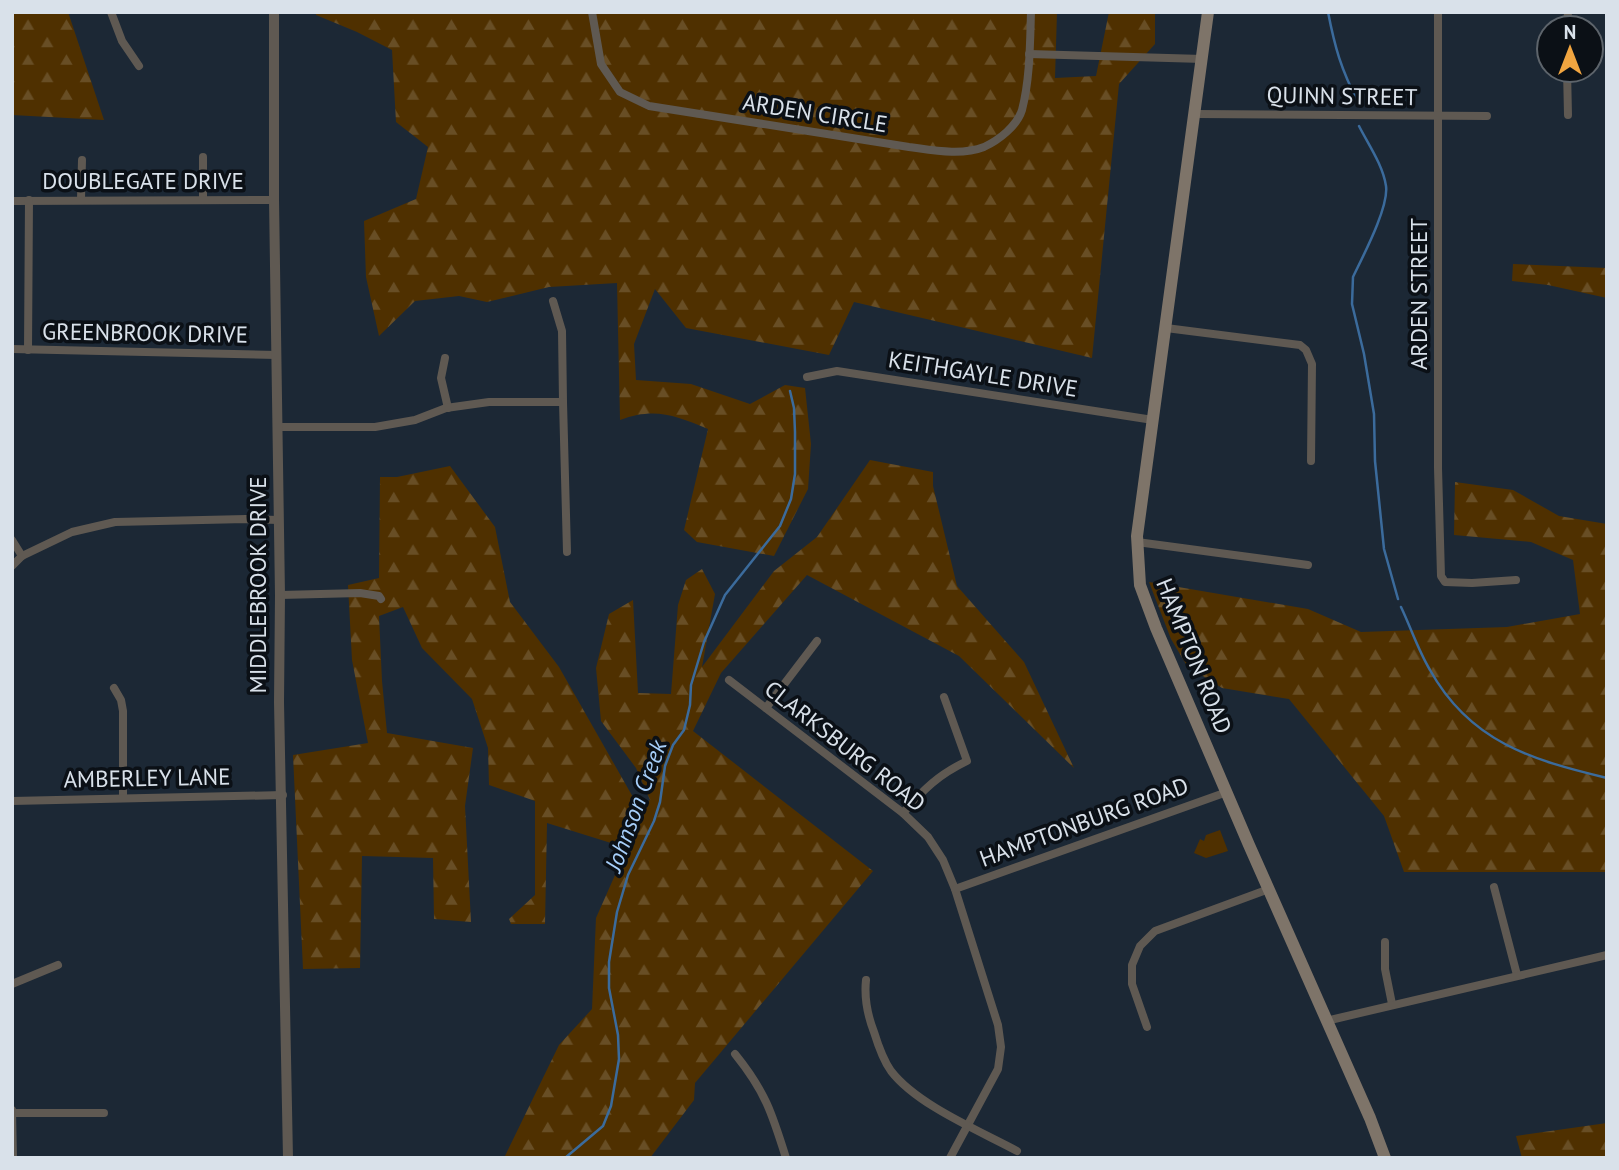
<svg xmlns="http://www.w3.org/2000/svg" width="1619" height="1170" font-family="'PT Sans',sans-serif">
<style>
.forest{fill:url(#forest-firs)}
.garden{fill:#4f3000}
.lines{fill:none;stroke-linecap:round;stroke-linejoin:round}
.stream{stroke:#3b6b9c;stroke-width:2.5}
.minor{stroke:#5f5952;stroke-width:8}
.tertiary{stroke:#5f5952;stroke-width:10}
.secondary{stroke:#7e7469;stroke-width:12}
.labels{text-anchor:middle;stroke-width:7;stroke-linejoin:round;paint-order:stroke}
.street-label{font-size:23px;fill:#d9e1ea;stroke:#0b1016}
.water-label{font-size:24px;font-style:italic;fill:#a6cef9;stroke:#0b1016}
</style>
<defs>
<pattern id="forest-firs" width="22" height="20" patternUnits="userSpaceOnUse" patternTransform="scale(1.75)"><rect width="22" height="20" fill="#4f3000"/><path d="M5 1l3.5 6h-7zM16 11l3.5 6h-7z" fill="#684e25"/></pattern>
</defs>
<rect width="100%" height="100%" fill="#1c2835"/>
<!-- forest -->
<g class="forest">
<path d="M12,12H68L104,120L12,115Z"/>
<path d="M316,12H1057L1055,78L1096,76L1109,12H1155V44L1119,84L1092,358L854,302L829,355L686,328L655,289L634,344L636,380L691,384L750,404L785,385L805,388L811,444L808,489L774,556L697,542L684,530L708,429C675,415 654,407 620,420L617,283L549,287L487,302L459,296L415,301L379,336L366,277L364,221L416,199L428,147L396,122L392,50L357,32L316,15Z"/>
<path d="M1513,264L1607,268V298L1548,285L1512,281Z"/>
<path d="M870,460L933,472V486L957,586L1024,662L1074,768L959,656L807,575L721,673L693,731L873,871L695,1083L694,1100L650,1158H504L559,1045L592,1009L596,918L627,848L547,823L545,924H511L509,919L535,895V801L489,785L488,748L472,699L422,648L403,607L379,616L382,681L387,733L473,748L465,806L471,922L434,919L433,858L362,856L360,968L303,969L293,755L368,743L352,660L348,585L379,578L380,477H397L450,466L495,527L510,602L559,667L638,806L650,800L636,768L601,721L596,668L609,614L633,600L638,693L671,694L678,605L686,580L702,569L715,594L702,667L774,571L817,537Z"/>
<path d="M1455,482L1513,490L1559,516L1607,524V872H1404L1384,816L1289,699L1222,688L1187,666L1171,639L1149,582L1308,609L1361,632L1507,627L1580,614L1573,560L1531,542L1454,535Z"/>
<path d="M1607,1123V1158H1522L1516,1136Z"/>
</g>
<!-- garden -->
<path class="garden" d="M1220,830L1228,851L1206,858L1194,853L1200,839L1204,841L1206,835Z"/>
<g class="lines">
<!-- stream -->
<g class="stream">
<path d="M1328,12C1335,48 1341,69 1358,102"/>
<path d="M1359,126C1368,144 1383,165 1386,186C1389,207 1363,256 1353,277L1352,304L1364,354L1374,414L1375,461L1384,549L1398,599"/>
<path d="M1401,607C1411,628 1418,650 1430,670C1470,742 1532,760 1607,778"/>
<path d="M565,1158L603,1126L611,1106L619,1059L618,1035L609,988V962L617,912L628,875L654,821L660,802L665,766L673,745L684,730L690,705L691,685L704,642L725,595L780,526L791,499L795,474V432L794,408L790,391"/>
</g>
<!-- minor -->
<g class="minor">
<path d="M111,12L122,41L139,66"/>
<path d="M592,12L601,64L620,92L649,106L909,147C932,150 961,156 984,147C999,140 1017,126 1022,110C1030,79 1030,44 1031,12"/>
<path d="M1438,12V468L1441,576L1445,582L1472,583L1516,580"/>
<path d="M1567,28L1568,12"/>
<path d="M1029,54L1203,59"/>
<path d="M1567,70L1568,115"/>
<path d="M1196,114L1487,116"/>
<path d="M203,157V200"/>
<path d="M81,199L82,160"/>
<path d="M12,201L274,200"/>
<path d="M553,301L562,331L563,402"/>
<path d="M1166,328L1300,345L1306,350L1312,364L1311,461"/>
<path d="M12,349L277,355"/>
<path d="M28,350L29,200"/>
<path d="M445,358L441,378L448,408"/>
<path d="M807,377L837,371L1153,420"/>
<path d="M277,427H375L415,420L446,408L489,402H563L567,552"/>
<path d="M12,540L22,556"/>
<path d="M1137,542L1308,565"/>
<path d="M12,566L22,556L72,532L115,522L246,519L278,520"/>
<path d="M280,595L360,593L379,596L381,599"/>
<path d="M729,680L903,813L928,837L943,860L955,889L998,1025L1001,1047L998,1069L950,1158"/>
<path d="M114,688L121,700L123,711V798"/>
<path d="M766,708L817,641"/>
<path d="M12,801L283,795"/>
<path d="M903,813C924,789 938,775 967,761L944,697"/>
<path d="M1494,887L1517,975"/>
<path d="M955,889L1227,792"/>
<path d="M1385,942V969L1392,1004"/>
<path d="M866,980C864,999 867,1014 874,1032C878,1045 883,1060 891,1071C917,1105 980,1131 1017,1151"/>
<path d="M12,984L58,965"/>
<path d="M1326,1021L1607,955"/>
<path d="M1147,1027L1132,984V965L1140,946L1155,931L1269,889"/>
<path d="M735,1054C765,1091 772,1113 786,1158"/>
<path d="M12,1110L13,1158"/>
<path d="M13,1113H104"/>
</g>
<!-- tertiary -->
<path class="tertiary" d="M274,12V200L280,595L279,702L288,1158"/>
<!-- secondary -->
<path class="secondary" d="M1208,12L1137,536L1140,585L1156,628L1249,845L1370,1118L1385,1158"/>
</g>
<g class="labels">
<!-- street labels -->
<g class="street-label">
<text transform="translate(1342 96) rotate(1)" y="8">QUINN STREET</text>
<text transform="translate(815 113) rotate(9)" y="8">ARDEN CIRCLE</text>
<text x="143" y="189">DOUBLEGATE DRIVE</text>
<text transform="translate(1419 294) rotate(-90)" y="8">ARDEN STREET</text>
<text transform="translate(145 333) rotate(1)" y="8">GREENBROOK DRIVE</text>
<text transform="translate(983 374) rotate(9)" y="8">KEITHGAYLE DRIVE</text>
<text transform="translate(258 585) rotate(-90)" y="8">MIDDLEBROOK DRIVE</text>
<text transform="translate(1194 656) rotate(68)" y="8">HAMPTON ROAD</text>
<text transform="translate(845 746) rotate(38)" y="8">CLARKSBURG ROAD</text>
<text transform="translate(147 778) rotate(-1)" y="8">AMBERLEY LANE</text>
<text transform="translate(1084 822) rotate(-20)" y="8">HAMPTONBURG ROAD</text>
</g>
<!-- water labels -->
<g class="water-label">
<text transform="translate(636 806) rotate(-70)" y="8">Johnson Creek</text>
</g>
</g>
<!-- border -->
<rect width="1619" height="1170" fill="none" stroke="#d9e1ea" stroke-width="28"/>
<!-- north arrow -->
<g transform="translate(1570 49)"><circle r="33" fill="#0b1016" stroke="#5d646b" stroke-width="2"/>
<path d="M0-5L12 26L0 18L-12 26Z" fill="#f1a540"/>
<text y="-10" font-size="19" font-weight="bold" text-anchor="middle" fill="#d9e1ea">N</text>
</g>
</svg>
